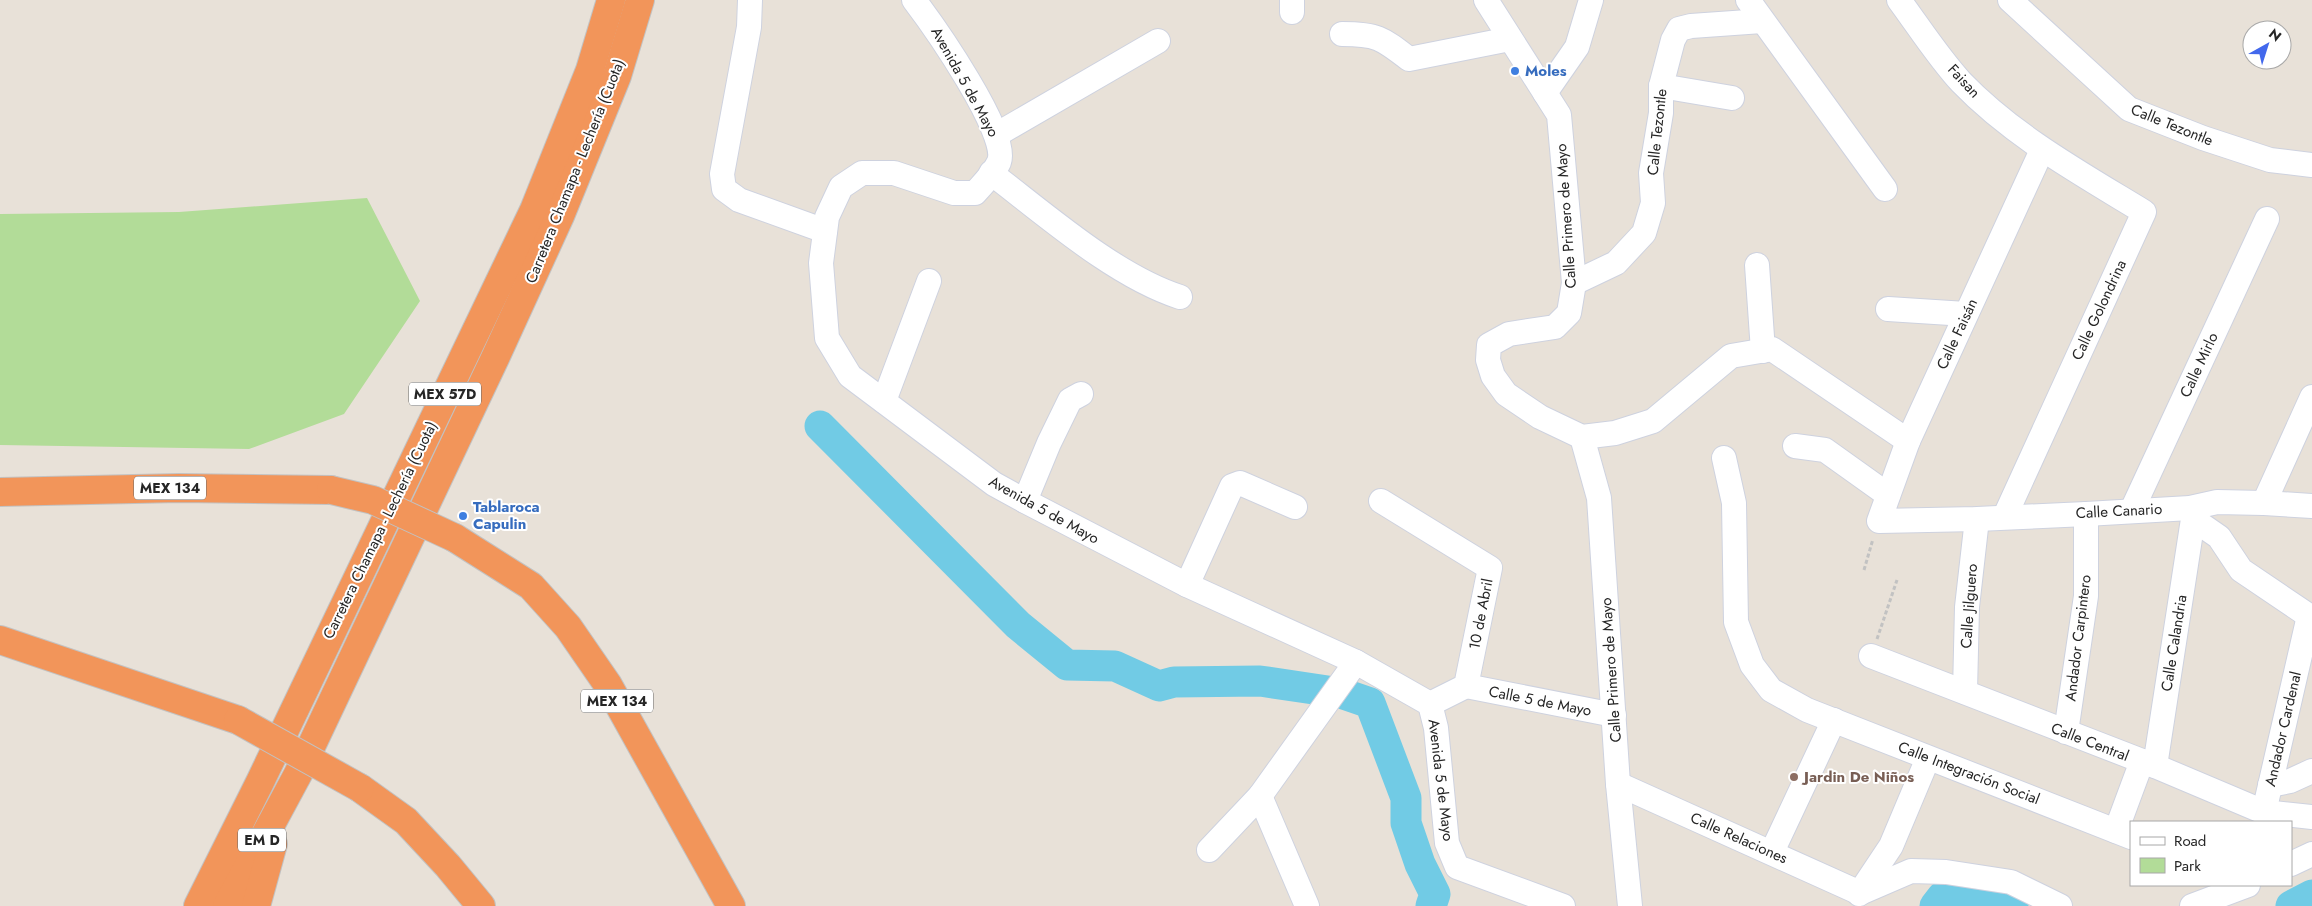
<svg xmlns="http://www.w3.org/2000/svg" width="2312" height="906" font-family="Jost,sans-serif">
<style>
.green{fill:#b2dc98}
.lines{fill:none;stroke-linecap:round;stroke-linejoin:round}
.river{stroke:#71cbe5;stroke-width:31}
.minor-casing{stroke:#ced2df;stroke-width:26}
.highway-casing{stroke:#c2c2c2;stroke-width:30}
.path{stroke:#c2c2c2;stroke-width:3;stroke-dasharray:4 2.5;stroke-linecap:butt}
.minor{stroke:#fff;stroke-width:24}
.highway{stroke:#f2955a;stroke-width:28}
.highway-bridge-casing{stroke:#c2c2c2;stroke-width:30;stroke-linecap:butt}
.highway-bridge{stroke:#f2955a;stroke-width:28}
.shop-dot{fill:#3f7fe0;stroke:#fff;stroke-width:2}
.education-dot{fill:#8d6e63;stroke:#fff;stroke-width:2}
.labels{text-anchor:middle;stroke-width:4;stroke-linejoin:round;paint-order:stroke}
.shield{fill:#fff;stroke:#676767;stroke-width:1}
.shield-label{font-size:14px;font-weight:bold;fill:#262626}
.shop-label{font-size:15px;font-weight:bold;fill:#366cbe;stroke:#fff;text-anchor:start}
.street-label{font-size:15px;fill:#262626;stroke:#fff}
.education-label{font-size:15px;font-weight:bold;fill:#785e54;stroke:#fff;text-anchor:start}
</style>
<rect width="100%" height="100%" fill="#e8e1d8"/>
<!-- green -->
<path class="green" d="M367,198L420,301L344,414L249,449L0,445V214L179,212Z"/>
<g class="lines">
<!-- river -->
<g class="river">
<path d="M820,426L1018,625L1067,665L1115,666L1159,686L1174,682L1260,681L1341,693L1370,703L1406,798V823L1420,864L1435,894L1431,906"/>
<path d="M1935,906L1942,897L1974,895L2013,906"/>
<path d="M2291,906L2312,895"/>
</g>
<!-- minor casing -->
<g class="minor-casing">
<g id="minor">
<path d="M750,0L749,27L722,174L724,189L739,200L825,231"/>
<path d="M914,0C933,25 1010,134 999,162C994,173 983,184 975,193H954L894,173H862L841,187L827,217L821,263L827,338L850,376L994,484L1025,501L1187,585L1356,662L1430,704L1436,728L1447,843L1457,867L1563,906"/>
<path d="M1292,0V12"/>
<path d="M1486,0L1559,115L1574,283L1569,313L1555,327L1509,334L1489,345L1488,360L1493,376L1506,394L1540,417L1582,437L1615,433L1653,421L1731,356L1772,349L1908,441"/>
<path d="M1748,0L1885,189"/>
<path d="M1899,0C1919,27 1938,57 1961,82C2013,136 2080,173 2144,212L2005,516"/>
<path d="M2010,0L2129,109L2203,138L2270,160L2312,165"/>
<path d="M1342,34C1377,34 1382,38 1409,59L1510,39"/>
<path d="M1661,86L1732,98"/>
<path d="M1545,93L1577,47L1591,0"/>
<path d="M996,135L1158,41"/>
<path d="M2042,150L1908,441L1879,521L1977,519L2086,514L2190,508L2217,502L2264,503L2312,506"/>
<path d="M991,173C1046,215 1115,276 1180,297"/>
<path d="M1757,265L1763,351"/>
<path d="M1574,283L1616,263L1644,233L1653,203L1651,173L1661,113V86L1673,40L1679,29L1691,26L1762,21"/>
<path d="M1888,309L1966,314"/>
<path d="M884,401L929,281"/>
<path d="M1582,437L1599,498L1618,784L1630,906"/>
<path d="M1795,446L1825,450L1888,495"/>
<path d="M1724,458L1734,503L1736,622L1752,665L1771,690L1807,710L2131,837"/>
<path d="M1025,501L1049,443L1070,400L1081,394"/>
<path d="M1381,501L1490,568L1466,686L1430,704"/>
<path d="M2264,503L2312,397"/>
<path d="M2190,508L2193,519L2219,537L2241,570L2312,618"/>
<path d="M2132,510L2267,219"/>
<path d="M1187,585L1232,486L1240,483L1295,507"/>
<path d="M1871,656L2155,766L2264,812L2312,817"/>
<path d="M1466,686L1614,715"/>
<path d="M1965,692L1967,607L1977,519"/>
<path d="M2066,732L2086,596V514"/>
<path d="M2155,766L2193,519"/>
<path d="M1618,784L1860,893"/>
<path d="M2270,785L2290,781L2312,771"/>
<path d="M1260,796L1307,906"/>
<path d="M2264,812L2309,616"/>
<path d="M2116,831L2142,761"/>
<path d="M1209,850L1260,796L1356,662"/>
<path d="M1772,852L1834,720"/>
<path d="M2291,864L2312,854"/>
<path d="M1860,893L1911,871L1946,872L2011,882L2060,906"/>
<path d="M1859,894L1891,846L1928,758"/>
<path d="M2192,906L2248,885"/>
</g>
</g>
<!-- highway casing -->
<g class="highway-casing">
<g id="highway">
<path d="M0,492L179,488L331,490"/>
<path d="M455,538L531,586L568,627L608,685L731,906"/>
<path d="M0,640L238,720"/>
<path d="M360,788L406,821L448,866L481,906"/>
<path d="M198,906L260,782L534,210L590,70L611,0"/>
<path d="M227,906L298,774L496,356L560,216L617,76L640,0"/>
<path d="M256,906L273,844"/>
</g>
</g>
<!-- path -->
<g class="path">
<path d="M1864,570L1873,539"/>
<path d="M1877,639L1897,580"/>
</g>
<!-- minor -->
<use href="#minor" class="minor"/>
<!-- highway -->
<use href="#highway" class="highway"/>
<!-- highway-bridge casing -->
<g class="highway-bridge-casing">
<g id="highway-bridge">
<path d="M331,490L373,500L455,538"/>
<path d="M238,720L360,788"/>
</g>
</g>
<!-- highway-bridge -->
<use href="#highway-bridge" class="highway-bridge"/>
</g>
<!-- markers -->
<g class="shop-dot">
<circle cx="1515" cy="71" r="5"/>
<circle cx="463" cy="516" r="5"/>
</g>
<circle class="education-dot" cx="1794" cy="777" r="5"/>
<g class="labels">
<!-- shield labels -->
<g class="shield">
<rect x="409" y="382.5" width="72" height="23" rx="4"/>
<rect x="134" y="476.5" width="72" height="23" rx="4"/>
<rect x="581" y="689.5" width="72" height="23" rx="4"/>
<rect x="238" y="828.5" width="48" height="23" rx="4"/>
</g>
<g class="shield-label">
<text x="445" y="399">MEX 57D</text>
<text x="170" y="493">MEX 134</text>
<text x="617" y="706">MEX 134</text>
<text x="262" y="845">EM D</text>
</g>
<!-- shop labels -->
<g class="shop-label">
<text x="1525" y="76">Moles</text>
<text x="473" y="512">Tablaroca<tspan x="473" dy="17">Capulin</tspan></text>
</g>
<!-- street labels -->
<g class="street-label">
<text transform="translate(1964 81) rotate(47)" y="5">Faisan</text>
<text transform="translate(965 82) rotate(61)" y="5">Avenida 5 de Mayo</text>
<text transform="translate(2172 125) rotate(22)" y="5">Calle Tezontle</text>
<text transform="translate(1657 132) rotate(-84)" y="5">Calle Tezontle</text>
<text transform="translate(575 171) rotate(-68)" y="5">Carretera Chamapa - Lechería (Cuota)</text>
<text transform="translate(1566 216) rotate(-94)" y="5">Calle Primero de Mayo</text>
<text transform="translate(2099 310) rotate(-65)" y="5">Calle Golondrina</text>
<text transform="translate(1957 334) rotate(-65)" y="5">Calle Faisán</text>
<text transform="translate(2199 365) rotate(-65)" y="5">Calle Mirlo</text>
<text transform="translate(1044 510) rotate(29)" y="5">Avenida 5 de Mayo</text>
<text transform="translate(2119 511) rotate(-3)" y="5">Calle Canario</text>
<text transform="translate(380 530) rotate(-64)" y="5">Carretera Chamapa - Lechería (Cuota)</text>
<text transform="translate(1969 606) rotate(-86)" y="5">Calle Jilguero</text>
<text transform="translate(1481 614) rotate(-79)" y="5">10 de Abril</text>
<text transform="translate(2078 638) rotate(-83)" y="5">Andador Carpintero</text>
<text transform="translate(2174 643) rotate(-81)" y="5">Calle Calandria</text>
<text transform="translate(1611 670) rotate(-94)" y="5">Calle Primero de Mayo</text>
<text transform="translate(1540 701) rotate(11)" y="5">Calle 5 de Mayo</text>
<text transform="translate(2283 729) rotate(-77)" y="5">Andador Cardenal</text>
<text transform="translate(2090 742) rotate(21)" y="5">Calle Central</text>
<text transform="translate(1969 773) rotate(21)" y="5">Calle Integración Social</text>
<text transform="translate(1441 780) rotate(83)" y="5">Avenida 5 de Mayo</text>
<text transform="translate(1739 838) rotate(24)" y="5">Calle Relaciones</text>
</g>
<!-- education labels -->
<g class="education-label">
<text x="1804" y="782">Jardin De Niños</text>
</g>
</g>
<!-- legend -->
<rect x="2130" y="821" width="162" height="65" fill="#ffffff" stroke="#a8a8a8"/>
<rect x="2140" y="837" width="25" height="8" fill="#ffffff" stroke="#a8a8a8"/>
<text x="2174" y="846" font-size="15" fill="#262626">Road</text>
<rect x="2140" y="858" width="25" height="15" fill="#b2dc98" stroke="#a8a8a8"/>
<text x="2174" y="871" font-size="15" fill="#262626">Park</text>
<!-- north arrow -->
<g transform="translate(2267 45) rotate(39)"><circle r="24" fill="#ffffff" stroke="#a8a8a8"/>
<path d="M0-4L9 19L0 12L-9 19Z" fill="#4268ec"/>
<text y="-8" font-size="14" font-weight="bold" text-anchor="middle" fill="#262626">N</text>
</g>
</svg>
